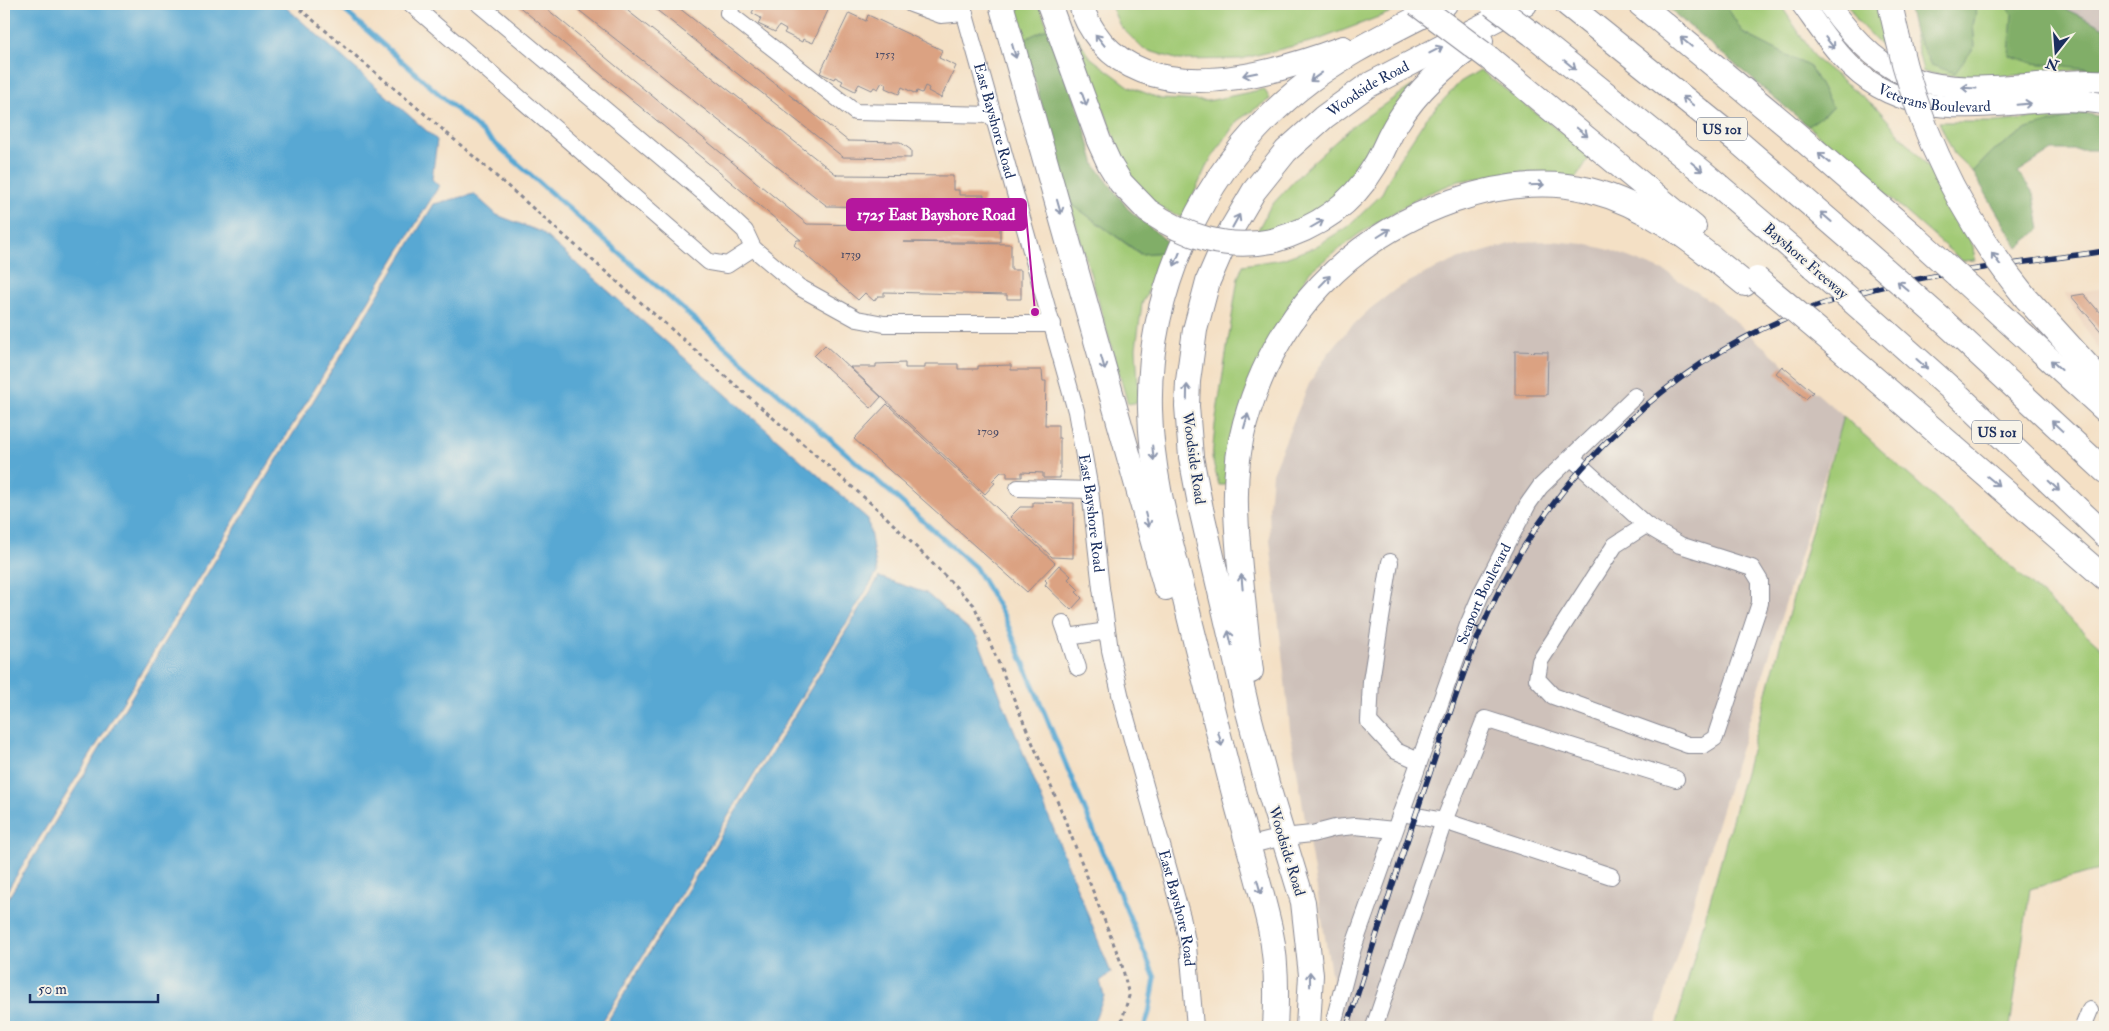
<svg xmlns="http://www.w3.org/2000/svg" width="2109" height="1031" font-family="'IM FELL Double Pica',serif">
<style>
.built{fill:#edd2bb}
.industrial{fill:#cec1ba}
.green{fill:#a2ca76;stroke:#5e7c6a}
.forest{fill:#81ae67;stroke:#4e6e62}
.water{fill:#59a8d3;stroke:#3a6c98}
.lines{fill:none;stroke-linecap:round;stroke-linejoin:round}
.stream{stroke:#59a8d3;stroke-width:5}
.building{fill:#dba282}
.minor-casing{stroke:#888892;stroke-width:18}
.major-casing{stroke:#888892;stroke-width:23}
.highway-casing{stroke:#888892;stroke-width:26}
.path{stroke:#888892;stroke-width:3;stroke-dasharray:4 4;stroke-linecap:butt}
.minor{stroke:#fff;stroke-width:16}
.major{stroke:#fff;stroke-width:21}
.highway{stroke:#fff;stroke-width:24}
.rail-casing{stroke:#1b2f5e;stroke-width:5.5}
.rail{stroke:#f7f3e8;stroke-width:4;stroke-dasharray:11;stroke-linecap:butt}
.highway-bridge-casing{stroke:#888892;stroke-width:26;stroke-linecap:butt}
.highway-bridge{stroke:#fff;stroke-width:24}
.oneway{stroke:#8d97ae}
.labels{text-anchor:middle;stroke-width:4;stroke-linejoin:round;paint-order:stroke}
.number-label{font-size:12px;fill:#4b4c67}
.shield{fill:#f7f3e8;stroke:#5d6a87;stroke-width:1}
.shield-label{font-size:14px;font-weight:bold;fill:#1b2f5e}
.street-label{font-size:15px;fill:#1b2f5e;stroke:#f7f3e8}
.leader{fill:none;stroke:#b5179e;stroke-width:2}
.callout-dot{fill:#b5179e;stroke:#f7f3e8;stroke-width:2}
.callout{fill:#b5179e;stroke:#b5179e;stroke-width:2}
.callout-label{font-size:16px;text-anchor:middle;font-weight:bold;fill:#fff}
</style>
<rect width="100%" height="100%" fill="#f7f3e8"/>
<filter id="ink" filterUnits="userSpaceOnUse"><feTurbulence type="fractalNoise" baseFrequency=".02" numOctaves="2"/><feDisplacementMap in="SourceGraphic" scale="10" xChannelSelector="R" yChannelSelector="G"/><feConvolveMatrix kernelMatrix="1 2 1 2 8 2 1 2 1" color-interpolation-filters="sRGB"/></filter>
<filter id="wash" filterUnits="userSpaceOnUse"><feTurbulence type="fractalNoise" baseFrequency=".0096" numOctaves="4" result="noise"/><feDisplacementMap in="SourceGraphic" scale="20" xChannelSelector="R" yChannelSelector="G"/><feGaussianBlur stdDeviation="1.12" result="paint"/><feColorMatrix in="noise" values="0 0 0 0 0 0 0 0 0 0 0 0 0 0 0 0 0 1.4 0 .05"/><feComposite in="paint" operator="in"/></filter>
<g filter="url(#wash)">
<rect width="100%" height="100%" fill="#f4e0c5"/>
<!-- built -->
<path class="built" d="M2105,288V361L2065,294Z"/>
<!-- industrial -->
<g class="industrial">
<path d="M2033,4H2105V38Z"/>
<path d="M1552,241L1584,244L1610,250L1666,272L1715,304L1843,416L1655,1027H1327L1332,979L1290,729L1270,539L1269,508L1272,473L1309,384L1327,355L1347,331L1370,309L1396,289L1428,272L1456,260L1517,242Z"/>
</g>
<!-- green -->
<g class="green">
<path d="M1013,4H1039L1048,28L1023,40Z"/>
<path d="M1110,4H1396L1402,8L1318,40L1241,59L1179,60L1143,49L1120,26Z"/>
<path d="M1725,4H1780L1817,60L1877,108L1923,161L1938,182L1973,246L1975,260L1962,261L1808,126L1833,108L1810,67L1743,33Z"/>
<path d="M1847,4H1880L1893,58L1859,23Z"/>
<path d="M1978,4H2005L2012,14L2032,63L2099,68C2040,73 1982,82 1923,72L1913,28L1931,65L1975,46L1973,25Z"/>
<path d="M1074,33L1091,58L1130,87L1161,99L1208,101L1264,89L1270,99L1237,121L1207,165L1183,218L1160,208L1131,180Z"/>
<path d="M1480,70L1591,155L1576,178L1522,172L1459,181L1419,197L1359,234L1310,271L1274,332L1226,485H1219L1212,458L1215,425L1238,278L1243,265L1282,259L1315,247L1350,225L1381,195L1398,161L1425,120L1460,82Z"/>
<path d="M1412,86L1372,160L1321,213L1254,237L1270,207L1305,169L1355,124Z"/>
<path d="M2086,113L2027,129L1993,151L1973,172L1954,154L1939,122H1996Z"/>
<path d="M1070,203L1140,254L1165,252L1142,304L1136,348L1139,402L1128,404Z"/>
<path d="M1843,416L2105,651V868L2030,889L2010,1027H1675Z"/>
</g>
<!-- forest -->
<g class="forest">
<path d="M1663,4H1725L1743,33L1810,67L1833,108L1808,126Z"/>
<path d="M1908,4H1978L1973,25L1975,46L1955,73L1931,65L1913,28Z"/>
<path d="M2005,4H2055L2105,28V70L2032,63L2009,55L2012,14Z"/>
<path d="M1048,28L1081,115L1095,165L1128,209L1168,242L1165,252L1141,254L1070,203L1023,40Z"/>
<path d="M2086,113L2105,118V150H2052L2018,172L2034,194L2040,229L2018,248L1973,172L1993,151L2027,129Z"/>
</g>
<!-- water -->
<g class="water">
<path d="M4,4H282L437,140L432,179L439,186L4,896Z"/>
<path d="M474,194L497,215L541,232L868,519L877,573L599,1027H4V905L434,204Z"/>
<path d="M879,577L926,593L977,637L1111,973L1100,981L1104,996L1093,1024L1084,1027H604Z"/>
</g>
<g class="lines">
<!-- stream -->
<path class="stream" d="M337,4L975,567L1004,616L1155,978L1149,1013L1144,1027"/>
</g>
<g id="blocks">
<!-- building -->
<g class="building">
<path d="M516,4H541L807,224L1000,227V242H903L1011,244V270H1021V299H1007V295L884,292V296H878L874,301L865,293L858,300L794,245L797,240H801Z"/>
<path d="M571,4H619L837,175L953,176V190H959V195H984L983,209L827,206Z"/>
<path d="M649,4H674L848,141L900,142L911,150V158L843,157Z"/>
<path d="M756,4H831L813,43L803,39L802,42L784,33L786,30L779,26L775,32L758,24L761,18L752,13Z"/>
<path d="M849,13L866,21L868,15L942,50L939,58L956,66L941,98L928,91L929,88L925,86L922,93L917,91L916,94L902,87L899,94L885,88L886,84L882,82L878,89L874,87L872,90L859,84L855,91L841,84L843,81L835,77L834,79L820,73Z"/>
<path d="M2084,294L2105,319V336L2071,296Z"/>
<path d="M825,345L881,397L871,408L814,356Z"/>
<path d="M1515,351L1548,352L1547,395H1515Z"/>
<path d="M905,363V368H925V364H958V369H978V366L1011,365V370H1042L1043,381H1046L1045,425H1058V438H1060V478H1043V473L1022,472V477H1007V472H1001L992,481L995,483L985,494L850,367H876V364Z"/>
<path d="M1782,366L1813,392L1806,399L1776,373Z"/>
<path d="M887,404L1055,563L1027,592L854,439Z"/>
<path d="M1033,502L1074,503L1073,558L1052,557L1010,517L1020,507H1033Z"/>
<path d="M1059,565L1071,576L1068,579L1079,590L1076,592L1082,598L1071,610L1045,585L1047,582L1045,580Z"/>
</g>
</g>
</g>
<g filter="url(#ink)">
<use href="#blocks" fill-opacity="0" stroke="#888892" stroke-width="1"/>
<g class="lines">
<!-- minor casing -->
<g class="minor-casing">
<g id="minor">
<path d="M411,4L709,262L727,265L753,248"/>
<path d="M479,4L704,193L745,231L753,248L799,287L857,319L884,324H1053"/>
<path d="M733,4L728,13L855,112L994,115"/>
<path d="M911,4L941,15L965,13"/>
<path id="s1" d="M962,4L1076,411L1090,490L1101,588L1110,650L1123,707L1182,917L1188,946L1195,1027"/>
<path d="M1572,458L1646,525L1680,545L1752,568L1760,581V603L1715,738L1704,745H1688L1553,696L1537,679L1540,661L1615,545L1646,525"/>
<path d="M1018,488L1090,490"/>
<path d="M1390,562L1371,681L1369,722L1396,751L1419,761"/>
<path d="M1063,623L1068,637"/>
<path d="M1078,668L1068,637L1107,631"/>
<path d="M1401,813L1444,821L1611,876"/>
<path d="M1247,846L1283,837L1312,834L1335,828L1355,826L1394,830"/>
<path id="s2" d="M1335,1017L1353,948L1468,625L1482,592L1528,504L1540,487L1635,396"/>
<path d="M1374,1027L1444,821L1485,719L1676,779"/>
<path d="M2083,1027L2090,1010"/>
</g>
</g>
<!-- major casing -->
<g class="major-casing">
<g id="major">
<path id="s3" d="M1802,4C1815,22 1827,41 1843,58C1890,111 1950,110 2015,104C2045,102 2075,98 2105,104"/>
<path d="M1828,4C1890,90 1933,92 2033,84C2057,82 2081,79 2105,81"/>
</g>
</g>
<!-- highway casing -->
<g class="highway-casing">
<g id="highway">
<path d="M1001,4L1166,588"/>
<path d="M1049,4L1099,141L1110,165L1121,183L1148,211"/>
<path d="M1081,4C1084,18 1093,32 1102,43C1159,107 1274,74 1343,48"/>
<path d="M1567,4L1736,140L1863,250"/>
<path d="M1640,4L1786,125L1914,236"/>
<path d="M1890,4L1897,35"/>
<path d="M1532,34L1704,173L1809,263"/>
<path d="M1489,58L1694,227"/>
<path d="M1272,241C1315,229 1351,206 1374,167C1383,153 1388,137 1397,123C1418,89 1448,62 1481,41"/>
<path d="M2026,298L2105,385"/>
<path d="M1990,305L2105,410"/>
<path d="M1940,318L2105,471"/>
<path d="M1886,331L1958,395L2105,535"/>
<path d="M1837,346L2105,578"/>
<path d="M1251,671C1247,640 1244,609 1241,578C1236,527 1231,473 1245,423C1275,315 1348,238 1453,201C1496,186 1544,179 1589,190C1651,206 1696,244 1745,284"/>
<path d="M1275,1027C1277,994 1277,960 1270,928C1259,880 1244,833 1232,786C1215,720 1198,654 1182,587C1167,528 1151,470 1150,409C1147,287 1205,166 1298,90C1342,54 1395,30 1445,4"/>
<path id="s4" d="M1308,1027L1311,975L1303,902L1268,787L1246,704L1201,509L1191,457L1187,406L1188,381L1195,330L1208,281L1228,235L1254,191L1286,151L1324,117L1367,86L1525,4"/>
</g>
</g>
<!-- path -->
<path class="path" d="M294,4L433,121L882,513L974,605L1061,810L1122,965L1129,996L1120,1027"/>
<!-- minor -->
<use href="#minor" class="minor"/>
<!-- major -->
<use href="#major" class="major"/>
<!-- highway -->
<use href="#highway" class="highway"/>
<!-- rail casing -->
<g class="rail-casing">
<path id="rail" d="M1347,1027C1374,944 1400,859 1429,776C1449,716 1468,654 1496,597C1559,469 1672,361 1806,310C1901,274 2005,266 2105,251"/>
</g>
<!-- rail -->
<use href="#rail" class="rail"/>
<!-- highway-bridge casing -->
<g class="highway-bridge-casing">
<g id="highway-bridge">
<path d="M1417,4L1489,58"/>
<path d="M1492,4L1532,34"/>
<path d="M1897,35C1919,133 1963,220 2026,298"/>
<path d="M1148,211C1187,237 1225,250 1272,241"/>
<path d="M1914,236L1990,305"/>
<path d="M1863,250L1940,318"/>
<path d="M1809,263L1886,331"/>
<path d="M1757,279L1837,346"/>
</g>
</g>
<!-- highway-bridge -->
<use href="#highway-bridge" class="highway-bridge"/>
</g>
<!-- one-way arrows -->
<defs><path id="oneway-shaft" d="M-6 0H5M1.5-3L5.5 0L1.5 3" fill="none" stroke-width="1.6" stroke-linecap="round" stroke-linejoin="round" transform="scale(1.25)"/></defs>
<g class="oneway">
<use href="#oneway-shaft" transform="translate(1100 40) rotate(-129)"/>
<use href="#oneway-shaft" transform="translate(1686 42) rotate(-140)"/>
<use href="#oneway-shaft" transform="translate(1830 43) rotate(51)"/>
<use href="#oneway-shaft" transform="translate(1436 50) rotate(-27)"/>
<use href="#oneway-shaft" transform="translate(1014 51) rotate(74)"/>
<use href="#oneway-shaft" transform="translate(1570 65) rotate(39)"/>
<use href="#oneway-shaft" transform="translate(1250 74) rotate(169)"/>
<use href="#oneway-shaft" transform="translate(1316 77) rotate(144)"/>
<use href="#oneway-shaft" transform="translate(1969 88) rotate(-177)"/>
<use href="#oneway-shaft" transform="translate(1084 99) rotate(70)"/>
<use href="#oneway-shaft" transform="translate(1688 101) rotate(-141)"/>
<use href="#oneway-shaft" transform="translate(2024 104) rotate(-5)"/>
<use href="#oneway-shaft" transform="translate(1582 132) rotate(39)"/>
<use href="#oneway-shaft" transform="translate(1824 158) rotate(-140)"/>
<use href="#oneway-shaft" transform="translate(1697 167) rotate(39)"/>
<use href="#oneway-shaft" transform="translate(1537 185) rotate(-2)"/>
<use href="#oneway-shaft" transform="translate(1059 207) rotate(74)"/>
<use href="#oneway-shaft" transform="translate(1826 217) rotate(-139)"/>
<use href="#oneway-shaft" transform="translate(1236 221) rotate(-61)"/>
<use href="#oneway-shaft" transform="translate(1317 224) rotate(-30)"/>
<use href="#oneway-shaft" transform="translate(1384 233) rotate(-32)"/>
<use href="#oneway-shaft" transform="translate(1177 259) rotate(112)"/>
<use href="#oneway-shaft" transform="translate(1996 259) rotate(-126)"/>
<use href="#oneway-shaft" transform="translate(1325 281) rotate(-46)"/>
<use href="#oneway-shaft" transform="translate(1903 286) rotate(-139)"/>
<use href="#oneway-shaft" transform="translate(1103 363) rotate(74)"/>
<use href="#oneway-shaft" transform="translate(1922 364) rotate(42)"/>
<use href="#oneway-shaft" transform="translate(2056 365) rotate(-138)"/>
<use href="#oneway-shaft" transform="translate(1187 392) rotate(-89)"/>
<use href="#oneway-shaft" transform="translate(1246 421) rotate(-74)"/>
<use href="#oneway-shaft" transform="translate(2057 426) rotate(-137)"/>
<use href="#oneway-shaft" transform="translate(1153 453) rotate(84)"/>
<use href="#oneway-shaft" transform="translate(1993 481) rotate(39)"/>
<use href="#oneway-shaft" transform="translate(2054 486) rotate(44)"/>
<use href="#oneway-shaft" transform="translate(1147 520) rotate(75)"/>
<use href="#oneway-shaft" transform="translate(1242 582) rotate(-95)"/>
<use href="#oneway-shaft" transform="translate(1230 638) rotate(-103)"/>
<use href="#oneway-shaft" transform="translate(1220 739) rotate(75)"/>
<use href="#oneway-shaft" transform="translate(1259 887) rotate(75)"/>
<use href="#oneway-shaft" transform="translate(1310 979) rotate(-91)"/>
</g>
</g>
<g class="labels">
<!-- number labels -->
<g class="number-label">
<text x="885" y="58">1753</text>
<text x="851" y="258">1739</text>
<text x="988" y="435">1709</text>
</g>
<!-- shield labels -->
<g class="shield">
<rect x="1697" y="117.5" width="50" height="23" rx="4"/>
<rect x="1972" y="420.5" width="50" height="23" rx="4"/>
</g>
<g class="shield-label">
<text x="1722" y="134">US 101</text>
<text x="1997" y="437">US 101</text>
</g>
<!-- street labels -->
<g class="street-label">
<text dy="5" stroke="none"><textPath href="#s4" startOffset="1019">Woodside Road</textPath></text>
<text dy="5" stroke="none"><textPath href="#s3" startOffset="172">Veterans Boulevard</textPath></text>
<text dy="5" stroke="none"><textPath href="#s1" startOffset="121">East Bayshore Road</textPath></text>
<text transform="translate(1806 261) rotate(41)" y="5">Bayshore Freeway</text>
<text transform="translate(1194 458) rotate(82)" y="5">Woodside Road</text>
<text dy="5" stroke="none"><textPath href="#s1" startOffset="526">East Bayshore Road</textPath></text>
<text dy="5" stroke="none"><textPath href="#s2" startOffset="449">Seaport Boulevard</textPath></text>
<text transform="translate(1287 851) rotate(73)" y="5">Woodside Road</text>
<text dy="5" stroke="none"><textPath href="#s1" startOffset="931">East Bayshore Road</textPath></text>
</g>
</g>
<!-- callouts -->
<path class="leader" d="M1035 312L1026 214"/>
<circle class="callout-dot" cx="1035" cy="312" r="5"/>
<rect class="callout" x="847" y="199" width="179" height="31" rx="5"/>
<g class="callout-label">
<text x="936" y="220">1725 East Bayshore Road</text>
</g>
<!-- margin -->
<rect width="2109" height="1031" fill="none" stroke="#f7f3e8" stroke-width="20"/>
<!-- north arrow -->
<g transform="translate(2056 52) rotate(197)" stroke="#f7f3e8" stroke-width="4" paint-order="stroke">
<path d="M0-4L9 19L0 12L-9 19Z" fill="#1b2f5e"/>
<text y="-8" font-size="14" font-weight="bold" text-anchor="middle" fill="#1b2f5e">N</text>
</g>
<!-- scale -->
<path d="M30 994v8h128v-8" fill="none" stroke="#1b2f5e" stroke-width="2.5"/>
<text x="38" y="994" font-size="15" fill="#1b2f5e" stroke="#f7f3e8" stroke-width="4" paint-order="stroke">50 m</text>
</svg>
